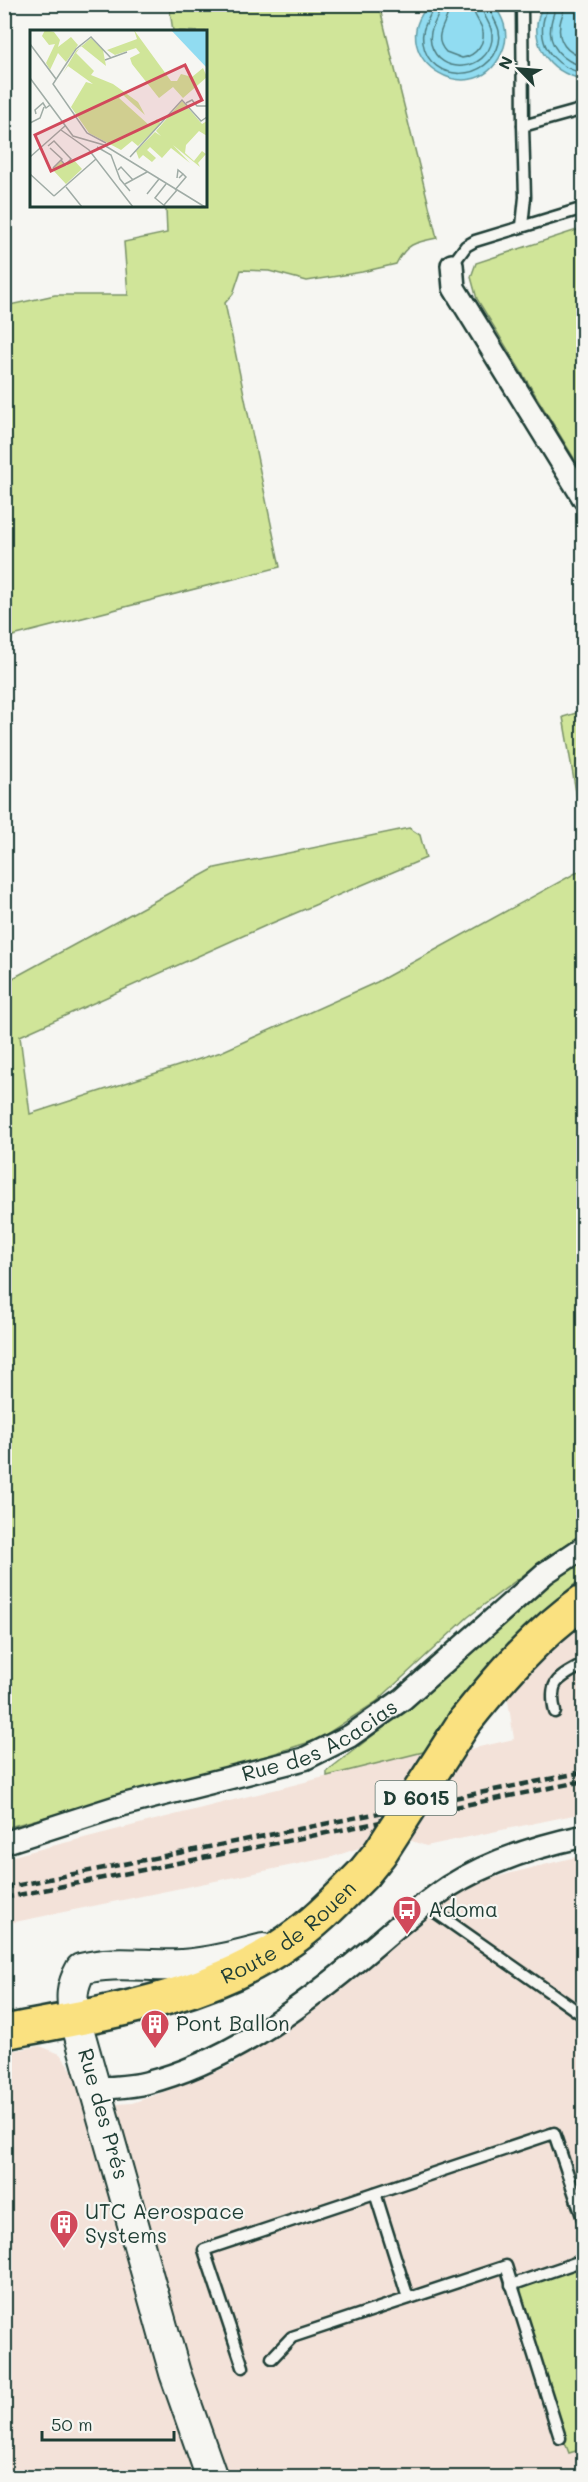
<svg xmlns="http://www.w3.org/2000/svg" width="588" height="2482" font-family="Mali,sans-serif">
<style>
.built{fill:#f3e2d9}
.green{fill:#d0e599;stroke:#789166;stroke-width:1.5}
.water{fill:#91dcf1;stroke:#639ca5;stroke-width:1.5}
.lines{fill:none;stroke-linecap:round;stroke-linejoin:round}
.shore{stroke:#4d7d80;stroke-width:1.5}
.service-casing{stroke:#1f3d34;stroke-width:15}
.minor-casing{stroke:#1f3d34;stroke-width:26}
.secondary-casing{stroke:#1f3d34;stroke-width:34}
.primary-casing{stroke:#1f3d34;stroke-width:38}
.service{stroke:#f6f6f2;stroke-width:10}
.minor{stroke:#f6f6f2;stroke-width:21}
.secondary{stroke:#f6f6f2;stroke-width:30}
.primary{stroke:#fae180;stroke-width:33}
.rail{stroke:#1f3d34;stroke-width:4.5;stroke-dasharray:9 4.5;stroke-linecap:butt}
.primary-bridge-casing{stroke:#1f3d34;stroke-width:38;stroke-linecap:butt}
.primary-bridge{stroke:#fae180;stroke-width:33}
.labels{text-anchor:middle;stroke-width:4.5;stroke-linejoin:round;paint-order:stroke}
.shield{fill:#f6f6f2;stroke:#60746d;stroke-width:1.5}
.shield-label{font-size:20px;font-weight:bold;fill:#1f3d34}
.street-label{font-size:21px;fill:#1f3d34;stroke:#f6f6f2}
.poi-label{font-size:21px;fill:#1f3d34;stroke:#f6f6f2;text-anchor:start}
.inset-road{fill:none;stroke:#a0aca6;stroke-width:1.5}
.view{fill:#d1495b;fill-opacity:0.15;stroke:#d1495b;stroke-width:3}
.inset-edge{fill:none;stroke:#1f3d34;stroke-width:3}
</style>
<rect width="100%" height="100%" fill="#f6f6f2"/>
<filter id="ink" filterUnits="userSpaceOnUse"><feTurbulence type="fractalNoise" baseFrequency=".0167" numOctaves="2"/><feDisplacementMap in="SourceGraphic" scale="12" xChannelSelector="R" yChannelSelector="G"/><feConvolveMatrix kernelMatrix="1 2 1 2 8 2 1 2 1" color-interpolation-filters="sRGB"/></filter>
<g filter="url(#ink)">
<!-- built -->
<g class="built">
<path d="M583,1623V1813L426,1846L406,1839L447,1774L466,1750L514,1739L506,1688L532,1662Z"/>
<path d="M427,1751L371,1844L332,1857L5,1924V1858Z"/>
<path d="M583,1855V2477L5,2478V2052L40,2046L60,2054L74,2073L84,2106L132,2103L161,2093L232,2065L332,1991L394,1938L469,1884Z"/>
</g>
<!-- green -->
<g class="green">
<path d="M186,4L379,5L437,238C415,242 406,244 396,264L362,272L307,281L269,271L241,270L233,294L225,303L280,567L5,638V306L55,295H128L124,242L167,233L166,209L164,206H206V32L173,31L170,11Z"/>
<path d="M583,228H584L583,473L477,299L471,277L476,263Z"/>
<path d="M583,711H584L583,823L581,821L563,717Z"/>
<path d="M409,828L420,835L426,858L265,926L20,1036L30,1114L221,1052L377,982L583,869V1534L547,1557L468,1617L376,1702L319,1739L235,1766L5,1828L4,983L215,868Z"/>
<path d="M583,1556V1577C537,1616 493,1656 456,1704C445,1718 437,1735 427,1751L327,1776V1771L412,1705L519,1603Z"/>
<path d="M583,2265V2449L569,2453L560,2430L516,2288Z"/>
</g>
<!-- water -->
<g class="water">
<path d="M544,4L583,5V79C548,74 524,38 544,4Z"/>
<path d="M429,5H493C503,16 509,32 504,47C479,119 380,58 429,5Z"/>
</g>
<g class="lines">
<!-- shore -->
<g class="shore">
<path d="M433,4C432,19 420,25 423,43C430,85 490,82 499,43C503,27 490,18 489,4"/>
<path d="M441,4C440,19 427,28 431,44C440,77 487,71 492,40C494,25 482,17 481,4"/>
<path d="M450,4C449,23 430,35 446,52L462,58C476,56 487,42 482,28C478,19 473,15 472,4"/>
<path d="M548,4C547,11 544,16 543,23C539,50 559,69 584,73"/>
<path d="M556,4C555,11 552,17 551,24C547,46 563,62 584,66"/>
<path d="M565,4C564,12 561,17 560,24C557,41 567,54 584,57"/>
</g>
<!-- service casing -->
<g class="service-casing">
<g id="service">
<path d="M522,4L523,126"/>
<path d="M522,226L525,197L523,126L584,109"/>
<path d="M452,265L466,246L475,241L584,208"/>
<path d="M555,1712C548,1680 558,1679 584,1664"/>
<path d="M424,1904L584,2016"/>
<path d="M375,2193L408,2298"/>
<path d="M511,2285L584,2260"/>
<path d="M272,2358L292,2337L506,2266L560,2438"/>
<path d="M243,2367L204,2250L554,2133L584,2222"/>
</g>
</g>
<!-- minor casing -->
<g class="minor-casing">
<g id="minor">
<path d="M452,265L454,288L584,499"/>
<path id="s1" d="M4,1843L122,1805L304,1759L350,1736L403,1699L545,1573L584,1547"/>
<path d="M96,2089C112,2087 130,2087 146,2083C224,2063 291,2015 353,1964C385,1938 414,1910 448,1887C489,1861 537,1846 584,1836"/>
</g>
</g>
<!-- secondary casing -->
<g class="secondary-casing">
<path id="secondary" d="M212,2478L175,2373L75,2018C71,1998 71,1987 81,1969C114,1960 148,1967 182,1965C210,1963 236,1956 263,1949"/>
</g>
<!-- primary casing -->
<g class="primary-casing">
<g id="primary">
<path d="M465,1721C500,1677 537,1634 584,1601"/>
<path id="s2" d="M4,2032C99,2014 210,1999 289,1941C317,1922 340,1897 363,1874"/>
</g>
</g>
<!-- service -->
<use href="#service" class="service"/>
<!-- minor -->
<use href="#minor" class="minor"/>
<!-- secondary -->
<use href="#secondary" class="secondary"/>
<!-- primary -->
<use href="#primary" class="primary"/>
<!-- rail -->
<g class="rail">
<path d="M4,1888L584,1772"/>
<path d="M4,1898L584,1781"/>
</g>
<!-- primary-bridge casing -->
<g class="primary-bridge-casing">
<path id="primary-bridge" d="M363,1874L380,1853L465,1721"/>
</g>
<!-- primary-bridge -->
<use href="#primary-bridge" class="primary-bridge"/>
</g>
</g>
<!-- icons -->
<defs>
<g id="bus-pin" transform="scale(1.5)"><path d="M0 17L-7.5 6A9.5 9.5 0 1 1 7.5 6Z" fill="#d1495b" stroke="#f6f6f2"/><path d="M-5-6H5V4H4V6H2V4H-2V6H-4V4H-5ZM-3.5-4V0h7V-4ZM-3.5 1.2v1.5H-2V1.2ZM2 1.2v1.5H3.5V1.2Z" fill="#fff"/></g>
<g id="building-pin" transform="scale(1.5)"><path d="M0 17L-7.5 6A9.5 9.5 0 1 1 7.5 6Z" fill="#d1495b" stroke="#f6f6f2"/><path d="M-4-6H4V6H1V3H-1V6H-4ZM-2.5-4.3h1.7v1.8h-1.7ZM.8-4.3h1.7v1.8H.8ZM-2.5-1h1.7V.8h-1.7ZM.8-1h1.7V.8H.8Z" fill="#fff"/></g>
</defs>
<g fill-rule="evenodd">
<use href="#bus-pin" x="407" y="1910"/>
<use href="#building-pin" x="155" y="2024"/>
<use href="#building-pin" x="64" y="2224"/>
</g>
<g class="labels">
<!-- shield labels -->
<rect class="shield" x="375.5" y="1781" width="81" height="34" rx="4.5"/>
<g class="shield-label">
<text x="416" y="1805">D 6015</text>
</g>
<!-- street labels -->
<g class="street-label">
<text dy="7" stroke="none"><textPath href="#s1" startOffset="333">Rue des Acacias</textPath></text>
<text dy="7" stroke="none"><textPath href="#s2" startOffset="306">Route de Rouen</textPath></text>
<text transform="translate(103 2114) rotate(74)" y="7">Rue des Prés</text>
</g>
<!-- poi labels -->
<g class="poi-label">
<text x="428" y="1917">Adoma</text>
<text x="176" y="2031">Pont Ballon</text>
<text x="85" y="2219">UTC Aerospace<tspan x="85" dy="24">Systems</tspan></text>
</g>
</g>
<!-- overview -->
<g transform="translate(30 30)">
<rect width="177" height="177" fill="#f6f6f2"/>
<path d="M15,0L24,2L30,10L28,17L41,7L48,15L36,32L28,23L20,40L16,33L25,14L19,15L12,6ZM104,0L141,51H147L151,44L162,47L173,38L177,47L153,68L143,57L129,68L102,34L100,28L110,23L106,18L85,25L77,20L107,9ZM61,8L73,20L76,36L51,16L46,23L64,41L61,45L83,54L108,72L115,85L93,65L89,68L120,96L127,89L131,94L108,116L102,111L91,120L59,103L41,77L56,52L63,54L38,36L33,43L46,21ZM152,71L172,94L177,91V106L169,101L156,115L155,123L164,131L172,121L176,124L168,133L170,137L143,115L160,133L141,118L132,128L120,117L117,120L126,128L122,132L113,125L109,129L106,121L125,102L131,106L126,101ZM43,129L52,139L36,154L22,139L31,131L36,136Z" fill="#d0e599"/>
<path d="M141,0H177V38L158,18Z" fill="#91dcf1"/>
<path class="inset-road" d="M0,14L26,49M75,30L97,22M0,48L43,106L74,115L175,177M156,73L162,70L167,76H177M6,84L5,80L13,73L16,78L20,75M0,93L10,88L14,77M31,100L59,120L103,177M76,113L57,103L23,54L46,19L61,7L81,28M18,116L24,111L41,129L35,135L31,130M67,117L81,125L90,149L100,161M20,118L32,129L23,138M0,127L35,96M100,127L152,70L171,91L177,87M88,140L91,137L103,150M0,144L24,166M147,148L148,140L153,144L149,148M95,154L117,142M36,157L52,177M145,160L156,147L153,144M117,164L129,149M24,166L66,129M134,175L147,160M136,177L125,168L136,154"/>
<path class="view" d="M155,35L172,70L21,141L5,105Z"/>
<rect width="177" height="177" class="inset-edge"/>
</g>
<!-- margin -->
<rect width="588" height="2482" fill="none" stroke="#f6f6f2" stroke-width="24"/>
<rect x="12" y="12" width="564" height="2458" fill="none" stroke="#1f3d34" stroke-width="2" filter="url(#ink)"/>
<!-- north arrow -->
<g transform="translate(519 69) rotate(295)" stroke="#f6f6f2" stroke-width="4.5" paint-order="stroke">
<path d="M0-4.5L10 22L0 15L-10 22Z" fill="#1f3d34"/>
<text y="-9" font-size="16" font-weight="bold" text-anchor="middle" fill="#1f3d34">N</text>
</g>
<!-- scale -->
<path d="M42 2431v9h132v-9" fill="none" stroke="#1f3d34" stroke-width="3"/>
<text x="51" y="2431" font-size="18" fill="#1f3d34" stroke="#f6f6f2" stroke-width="4.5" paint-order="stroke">50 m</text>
</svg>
